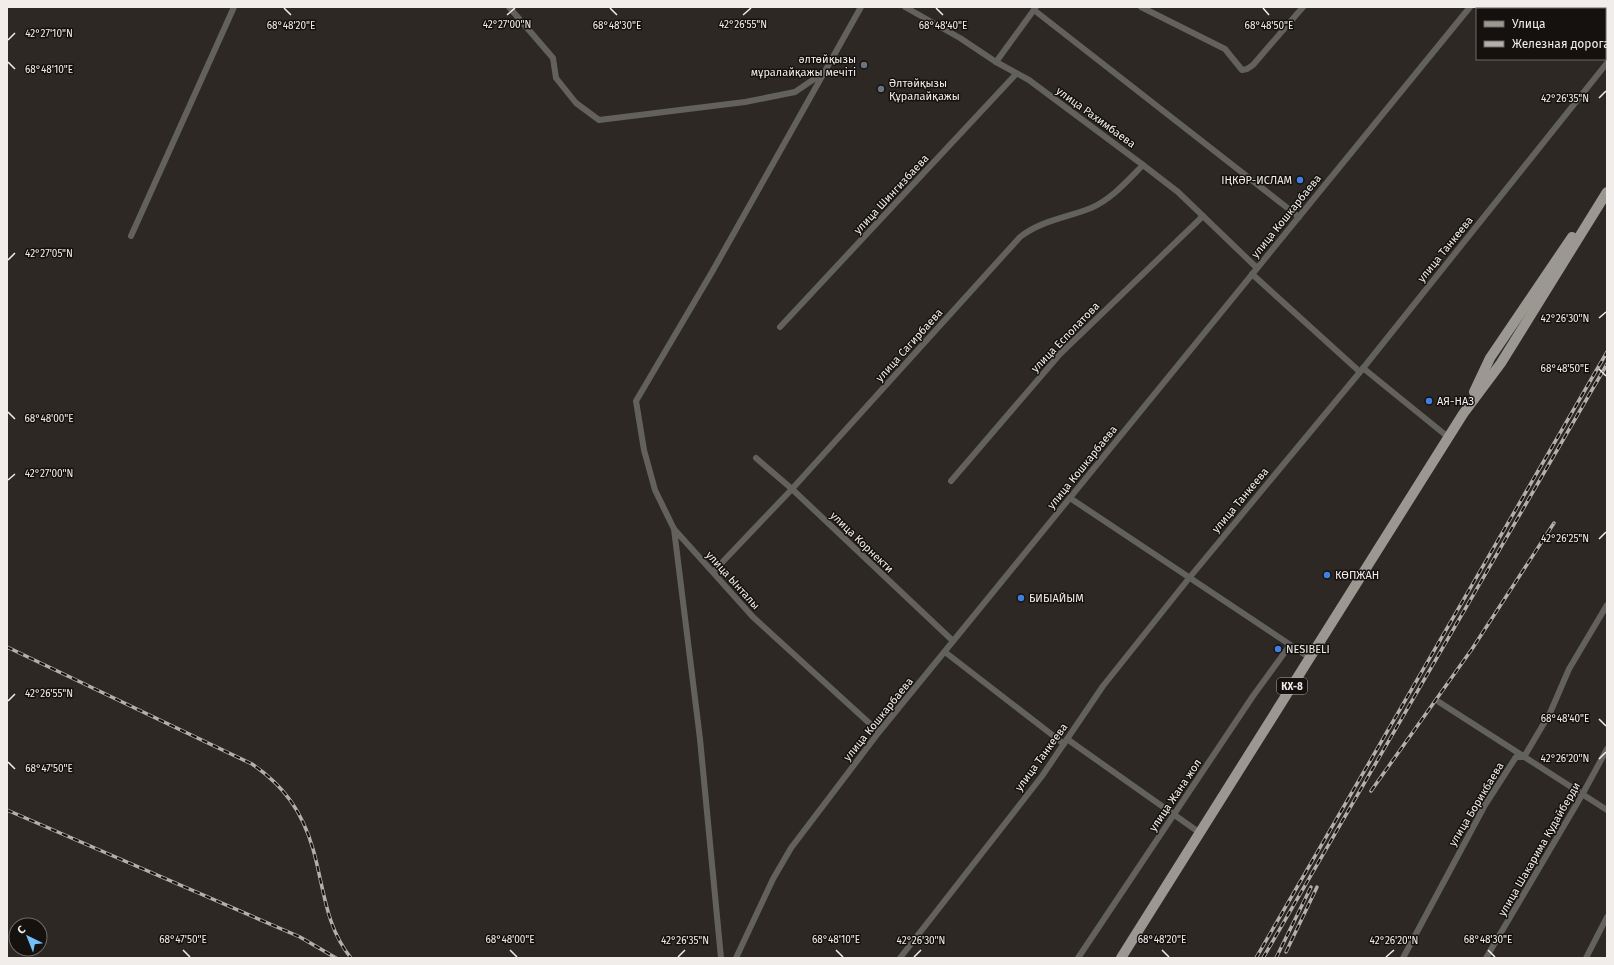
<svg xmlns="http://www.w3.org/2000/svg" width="1614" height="965" font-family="'Fira Sans',sans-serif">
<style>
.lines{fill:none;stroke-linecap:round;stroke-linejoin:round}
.minor{stroke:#63615e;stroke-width:6}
.primary{stroke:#9b9892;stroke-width:10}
.rail-casing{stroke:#b4afac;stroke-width:3.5}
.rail{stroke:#14110f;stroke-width:2;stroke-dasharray:6;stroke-linecap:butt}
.ticks{fill:none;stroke:#f1edea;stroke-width:1.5}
.worship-dot{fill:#6b7280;stroke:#14110f;stroke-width:1.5}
.shop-dot{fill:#3f7fe0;stroke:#14110f;stroke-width:1.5}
.labels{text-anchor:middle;stroke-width:3;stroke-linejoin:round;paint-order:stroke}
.shield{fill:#14110f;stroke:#afaba8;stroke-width:1}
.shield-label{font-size:10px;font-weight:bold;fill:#f1edea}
.poi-label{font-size:11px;fill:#f1edea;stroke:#14110f;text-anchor:start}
.street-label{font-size:11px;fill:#f1edea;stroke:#14110f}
.ticks-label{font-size:10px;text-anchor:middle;fill:#f1edea;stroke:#14110f;stroke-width:3;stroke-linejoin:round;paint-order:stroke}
</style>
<rect width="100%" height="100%" fill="#2e2824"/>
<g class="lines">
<!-- minor -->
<g class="minor">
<path d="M509,7L553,58L556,78L576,103L599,120L745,102L795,92L820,75"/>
<path d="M861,7L712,272L636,401L644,450L655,490L674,529L753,617L879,732"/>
<path d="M905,7L960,38L996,62L1029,80L1143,165L1178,192L1257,268"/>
<path d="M1141,7L1225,49L1242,70L1247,69L1253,65L1303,7"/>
<path d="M1034,10L1299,217"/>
<path d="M996,62L1036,7"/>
<path d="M131,236L234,7"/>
<path d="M1252,274L1360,372"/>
<path d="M780,327L1016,74"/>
<path d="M1363,368L1448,437"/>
<path d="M756,458L792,489L953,641"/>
<path d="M951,481L1060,354L1203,216"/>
<path d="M1070,498L1310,658"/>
<path d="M674,529L700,739L721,958"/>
<path d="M713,572L792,489L1020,237C1042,220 1066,218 1091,208C1112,199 1128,180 1143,165"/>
<path d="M945,652L1064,744"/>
<path d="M1439,702L1607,810"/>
<path d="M1067,739L1200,833"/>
<path d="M736,958L773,879L791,848L879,732L1470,7"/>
<path d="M900,958L1042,776L1103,686L1190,577L1360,372L1607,63"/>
<path d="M1078,958L1253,696L1290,645"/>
<path d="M1403,958L1485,805L1516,757H1524L1550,713L1569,669L1607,605"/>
<path d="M1486,958L1582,795L1607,749"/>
<path d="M1586,958L1607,917"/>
</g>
<!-- primary -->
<g class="primary">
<path d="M1474,392L1490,358L1572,237"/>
<path d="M1121,958L1463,414L1501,363L1607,192"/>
</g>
<!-- rail casing -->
<g class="rail-casing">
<g id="rail">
<path d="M7,647L252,764C284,786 302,811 313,849C324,887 325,926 351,958"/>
<path d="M1371,791L1472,649L1554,523"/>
<path d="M7,810L300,937L336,958"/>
<path d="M1286,952L1317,887"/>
<path d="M1256,958L1607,352"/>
<path d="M1263,958L1607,364"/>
<path d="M1276,958L1311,887"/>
</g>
</g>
<!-- rail -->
<use href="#rail" class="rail"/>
</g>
<!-- ticks -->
<path class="ticks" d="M284,8L291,15M610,8L617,15M936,8L943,15M1263,8L1269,15M507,15L515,8M743,15L751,8M8,40L15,33M8,62L15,69M1599,98L1606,91M8,260L15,253M1599,318L1606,312M1599,369L1606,376M8,412L15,419M8,480L15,474M1599,539L1606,532M8,701L15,694M1599,719L1606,726M1599,759L1606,752M8,762L15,769M183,950L190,957M510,950L517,957M836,950L843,957M1162,950L1169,957M1488,950L1495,957M678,957L685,950M914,957L921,950M1386,957L1394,950"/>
<!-- markers -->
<g class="worship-dot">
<circle cx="864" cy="65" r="4"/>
<circle cx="881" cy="89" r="4"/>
</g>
<g class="shop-dot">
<circle cx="1300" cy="180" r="4"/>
<circle cx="1429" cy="401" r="4"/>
<circle cx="1327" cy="575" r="4"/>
<circle cx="1021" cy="598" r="4"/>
<circle cx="1278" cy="649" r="4"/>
</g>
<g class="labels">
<!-- shield labels -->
<rect class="shield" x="1277" y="678" width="30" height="16" rx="3"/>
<g class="shield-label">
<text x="1292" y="690">КХ-8</text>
</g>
<!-- poi labels -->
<g class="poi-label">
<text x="856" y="63" text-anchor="end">әлтөйқызы<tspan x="856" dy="13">мұралайқажы мечіті</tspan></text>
<text x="889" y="87">Әлтәйқызы<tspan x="889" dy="13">Құралайқажы</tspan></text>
<text x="1292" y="184" text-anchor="end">ІҢКӘР-ИСЛАМ</text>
<text x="1437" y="405">АЯ-НАЗ</text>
<text x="1335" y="579">КӨПЖАН</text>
<text x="1029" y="602">БИБІАЙЫМ</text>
<text x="1286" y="653">NESIBELI</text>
</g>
<!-- street labels -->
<g class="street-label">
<text transform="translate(1096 117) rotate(36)" y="4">улица Рахимбаева</text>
<text transform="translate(891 194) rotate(-47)" y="4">улица Шингизбаева</text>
<text transform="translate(1286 216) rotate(-51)" y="4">улица Кошкарбаева</text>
<text transform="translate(1445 249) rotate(-51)" y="4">улица Танкеева</text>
<text transform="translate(1065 337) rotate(-46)" y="4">улица Есполатова</text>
<text transform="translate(909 345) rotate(-48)" y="4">улица Сагирбаева</text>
<text transform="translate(1082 467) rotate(-51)" y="4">улица Кошкарбаева</text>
<text transform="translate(1240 500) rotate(-50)" y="4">улица Танкеева</text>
<text transform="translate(862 542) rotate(44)" y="4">улица Корнекти</text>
<text transform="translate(733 580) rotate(48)" y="4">улица Ынталы</text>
<text transform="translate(878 719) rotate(-51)" y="4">улица Кошкарбаева</text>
<text transform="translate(1041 757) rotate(-54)" y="4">улица Танкеева</text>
<text transform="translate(1175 795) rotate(-56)" y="4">улица Жана жол</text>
<text transform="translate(1476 804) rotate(-59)" y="4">улица Борикбаева</text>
<text transform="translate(1539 849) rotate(-60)" y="4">улица Шакарима Кудайберди</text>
</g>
</g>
<g class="ticks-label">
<text x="507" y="28">42°27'00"N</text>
<text x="743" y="28">42°26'55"N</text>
<text x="291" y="29">68°48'20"E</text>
<text x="943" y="29">68°48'40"E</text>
<text x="1269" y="29">68°48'50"E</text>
<text x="617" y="29">68°48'30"E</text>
<text x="49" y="37">42°27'10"N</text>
<text x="49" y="73">68°48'10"E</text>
<text x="1565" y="102">42°26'35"N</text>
<text x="49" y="257">42°27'05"N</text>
<text x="1565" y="322">42°26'30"N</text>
<text x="1565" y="372">68°48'50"E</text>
<text x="49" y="422">68°48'00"E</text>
<text x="49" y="477">42°27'00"N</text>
<text x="1565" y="542">42°26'25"N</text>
<text x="49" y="697">42°26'55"N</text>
<text x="1565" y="722">68°48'40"E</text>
<text x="1565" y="762">42°26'20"N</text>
<text x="49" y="772">68°47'50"E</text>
<text x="183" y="943">68°47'50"E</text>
<text x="510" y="943">68°48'00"E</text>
<text x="836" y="943">68°48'10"E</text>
<text x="1162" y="943">68°48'20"E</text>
<text x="1488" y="943">68°48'30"E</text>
<text x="685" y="944">42°26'35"N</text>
<text x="921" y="944">42°26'30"N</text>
<text x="1394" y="944">42°26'20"N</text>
</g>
<!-- border -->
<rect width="1614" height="965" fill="none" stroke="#f1edea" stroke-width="16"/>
<!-- legend -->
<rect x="1476" y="8" width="130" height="52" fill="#14110f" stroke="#6c6967"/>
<rect x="1484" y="21" width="20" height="6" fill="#9b9892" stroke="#6c6967"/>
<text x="1512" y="28" font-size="12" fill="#f1edea">Улица</text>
<rect x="1484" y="41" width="20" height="6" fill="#b4afac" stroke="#6c6967"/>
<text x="1512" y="48" font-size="12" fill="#f1edea">Железная дорога</text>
<!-- north arrow -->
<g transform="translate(28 937) rotate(317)"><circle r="19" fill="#14110f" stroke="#6c6967"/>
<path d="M0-3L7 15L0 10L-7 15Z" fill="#74c0f6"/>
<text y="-6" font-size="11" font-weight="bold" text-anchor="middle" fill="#f1edea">С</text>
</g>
</svg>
